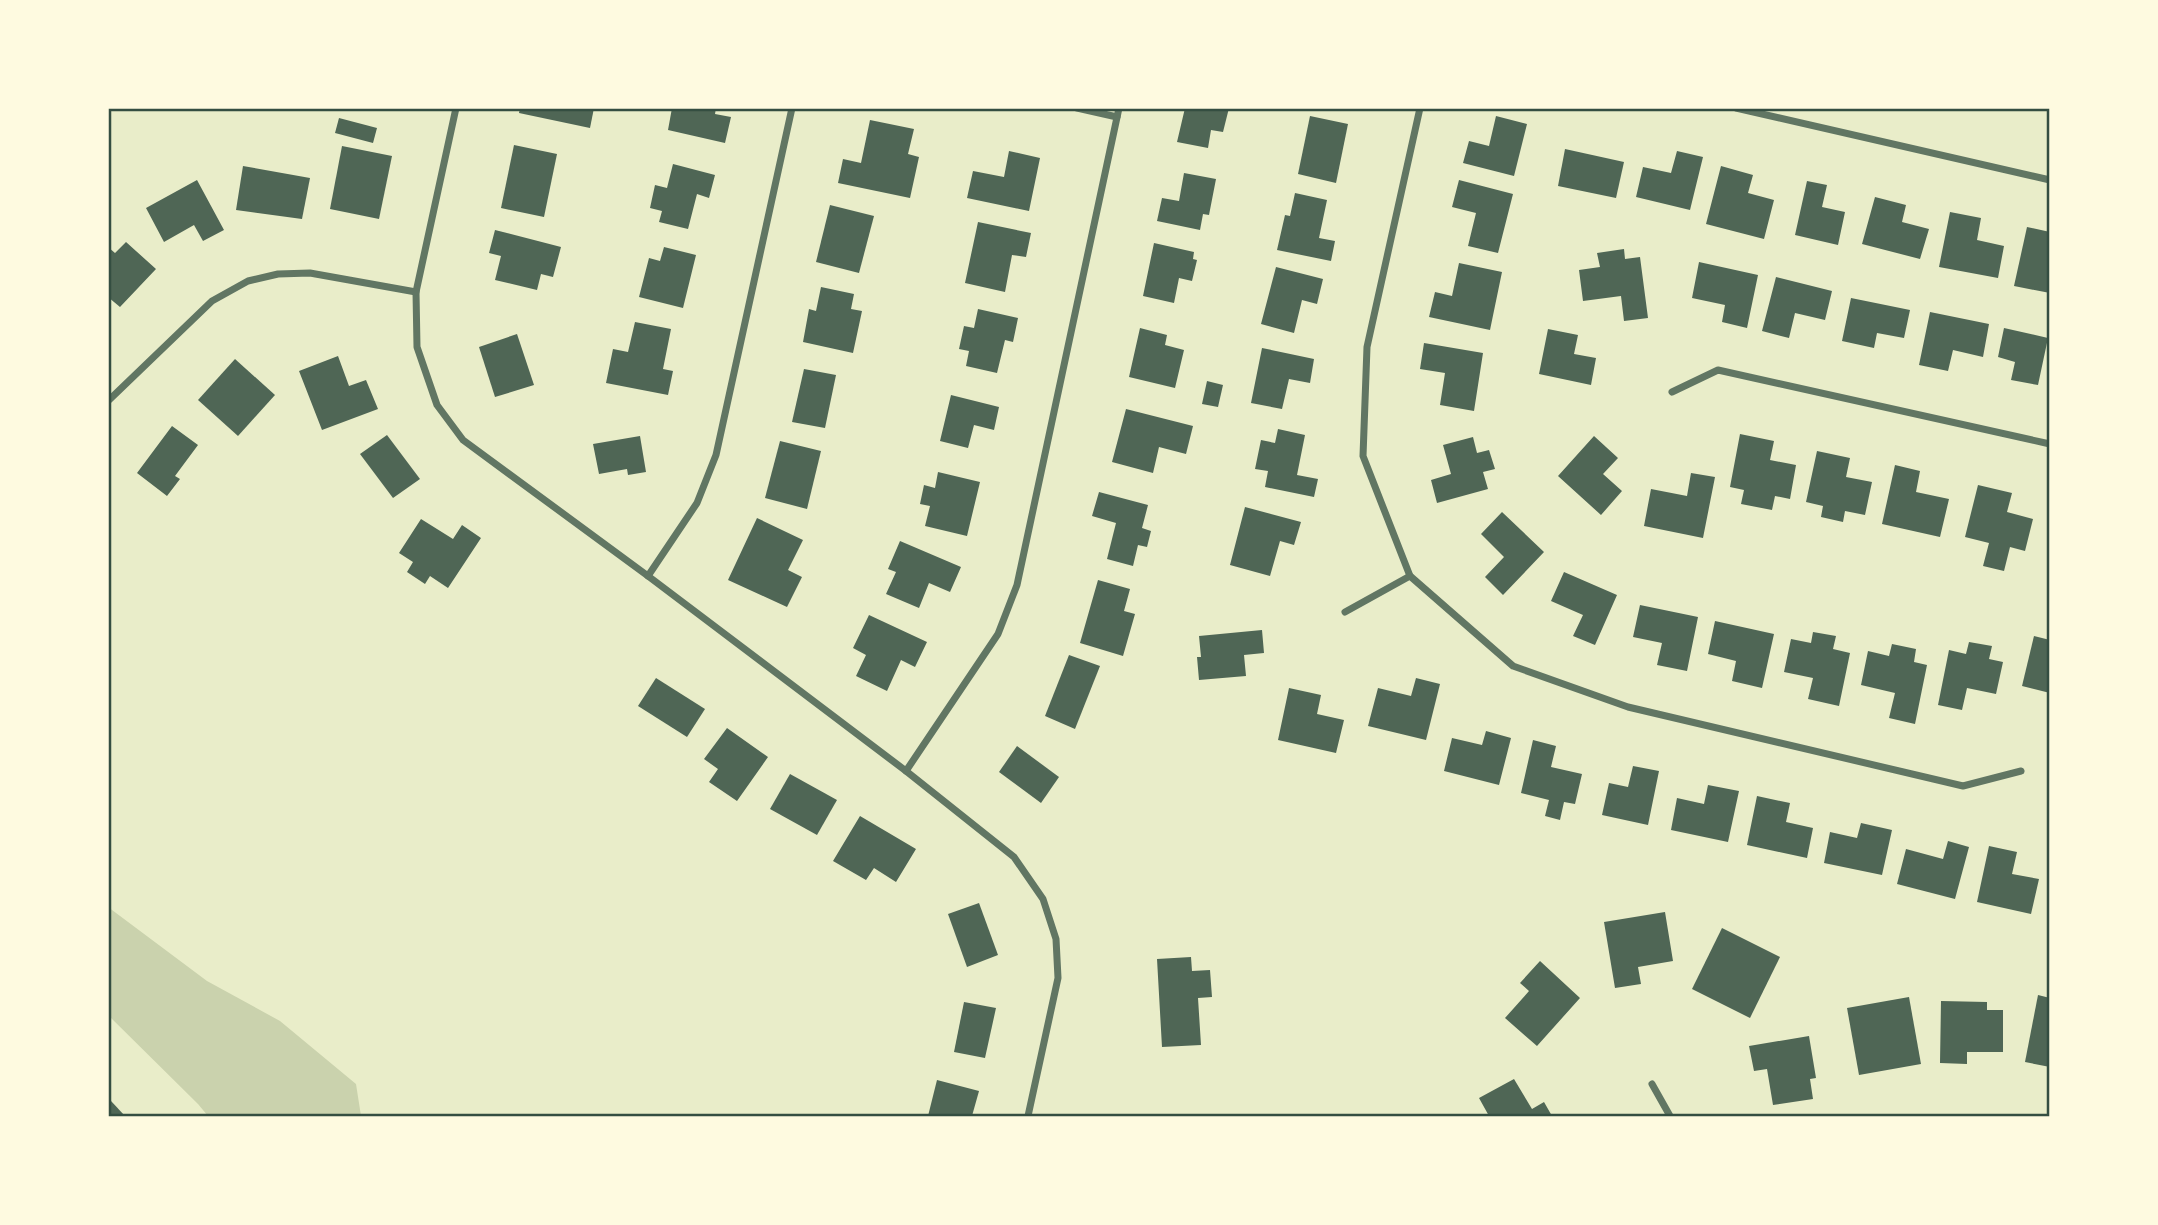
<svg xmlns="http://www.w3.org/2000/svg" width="2158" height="1225" font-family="'PT Sans',sans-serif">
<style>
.green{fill:#cad2ad}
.building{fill:#4f6655}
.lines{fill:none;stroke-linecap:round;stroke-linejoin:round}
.minor{stroke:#617663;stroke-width:7}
.neatline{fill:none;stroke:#344e41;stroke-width:2.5}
</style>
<rect width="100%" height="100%" fill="#e9edc9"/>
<!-- green -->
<path class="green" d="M108,907L207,981L280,1021L356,1084L361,1116H208L198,1104L109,1016Z"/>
<!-- building -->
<g class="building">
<path d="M520,108H594L590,128L519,113Z"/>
<path d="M672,108H716L715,114L731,117L725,143L668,130Z"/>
<path d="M1185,108H1229L1223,132L1211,130L1208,148L1177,142Z"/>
<path d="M1310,116L1348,124L1336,183L1298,174Z"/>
<path d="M1496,116L1527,124L1514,176L1463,163L1469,141L1489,146Z"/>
<path d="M339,118L377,128L373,143L335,133Z"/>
<path d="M870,120L914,129L908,154L919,157L910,198L838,183L843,159L861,163Z"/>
<path d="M514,145L557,154L544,217L501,208Z"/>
<path d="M342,146L392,156L379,219L330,209Z"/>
<path d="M1565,149L1624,162L1616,198L1558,186Z"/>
<path d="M1009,151L1040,158L1029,211L967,198L973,171L1004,177Z"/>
<path d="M1677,151L1703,157L1690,210L1636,197L1643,167L1671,173Z"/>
<path d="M673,164L715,175L709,198L697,194L688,229L659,222L662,211L650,208L655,185L667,188Z"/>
<path d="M243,166L310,178L302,219L236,210Z"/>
<path d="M1721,166L1753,175L1748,193L1774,200L1764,239L1706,224Z"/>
<path d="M1184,173L1216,179L1209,215L1203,214L1200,230L1157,221L1162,198L1179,201Z"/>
<path d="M197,180L224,230L203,241L194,225L164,242L146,208Z"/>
<path d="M1459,180L1513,194L1498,253L1468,246L1476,213L1452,207Z"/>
<path d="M1807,181L1827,185L1822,207L1845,212L1838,245L1795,235Z"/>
<path d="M1295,193L1327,200L1319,238L1335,241L1331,261L1277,250L1285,215L1290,216Z"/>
<path d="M1875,197L1906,205L1902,222L1929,229L1920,259L1862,244Z"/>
<path d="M830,205L874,216L859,273L816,262Z"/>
<path d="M1950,212L1981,218L1977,240L2004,246L1998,278L1939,267Z"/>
<path d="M978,222L1031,233L1026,257L1012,255L1005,292L965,283Z"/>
<path d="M2027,227L2050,232V293L2014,286Z"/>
<path d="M495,230L561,247L553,277L541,274L537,290L495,280L501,256L489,253Z"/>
<path d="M126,242L156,269L120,307L108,297V247L115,253Z"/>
<path d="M1154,243L1194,252L1193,259L1197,260L1192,281L1179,278L1174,303L1143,296Z"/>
<path d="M664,247L696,255L683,308L639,297L649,258L660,261Z"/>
<path d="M1624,249L1625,259L1640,257L1648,318L1624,321L1621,296L1583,301L1579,270L1600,267L1597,253Z"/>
<path d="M1699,262L1758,275L1747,328L1722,322L1725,305L1692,298Z"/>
<path d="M1459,263L1502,272L1490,330L1429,317L1435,292L1452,296Z"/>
<path d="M1276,267L1323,279L1317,304L1302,300L1294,333L1261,324Z"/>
<path d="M1776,277L1832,291L1825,320L1795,313L1789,338L1762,331Z"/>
<path d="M821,287L854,294L851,309L862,311L853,353L803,342L809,309L816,311Z"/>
<path d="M1851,298L1910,310L1904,338L1877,333L1874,348L1842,341Z"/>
<path d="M978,309L1018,318L1013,342L1005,340L997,373L966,366L969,351L959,349L964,326L974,328Z"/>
<path d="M1930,312L1989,324L1983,357L1953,350L1948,371L1919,365Z"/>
<path d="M635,322L671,329L663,369L673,371L668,395L606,383L613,349L628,352Z"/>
<path d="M1140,328L1167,335L1165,345L1184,350L1175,388L1129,377Z"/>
<path d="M2004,328L2048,338L2038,385L2011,380L2015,362L1998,357Z"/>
<path d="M1548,329L1578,335L1574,354L1596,358L1591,385L1539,374Z"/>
<path d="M517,334L534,385L495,397L479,347Z"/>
<path d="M1424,343L1483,353L1474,411L1440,405L1445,373L1420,369Z"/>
<path d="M1262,348L1314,359L1310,383L1289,379L1282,409L1251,403Z"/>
<path d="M338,356L349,386L366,380L378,409L322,430L299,371Z"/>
<path d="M235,359L275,395L238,436L198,400Z"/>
<path d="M804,369L836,375L825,428L792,422Z"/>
<path d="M1207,381L1223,385L1218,407L1202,404Z"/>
<path d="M951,395L999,407L994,430L974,425L968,448L940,441Z"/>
<path d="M1126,409L1193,426L1186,454L1159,447L1153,473L1112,462Z"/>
<path d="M172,426L198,445L175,476L180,479L167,496L137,473Z"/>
<path d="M1278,429L1305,435L1297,475L1318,479L1314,497L1265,487L1268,471L1255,469L1261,440L1275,443Z"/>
<path d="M1740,434L1774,441L1770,460L1796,465L1790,499L1775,496L1772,510L1741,504L1744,490L1730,487Z"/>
<path d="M387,435L420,479L393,498L360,454Z"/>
<path d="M640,436L646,472L628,475L627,469L599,474L593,444Z"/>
<path d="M1594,436L1618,458L1603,474L1622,491L1601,515L1558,476Z"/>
<path d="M1473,437L1477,453L1489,450L1495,469L1483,472L1488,489L1437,503L1431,480L1451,474L1443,445Z"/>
<path d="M780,441L821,451L807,509L765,498Z"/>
<path d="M1817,451L1850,458L1846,477L1872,482L1865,515L1845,511L1843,522L1821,517L1823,506L1806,502Z"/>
<path d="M1895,465L1920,471L1916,492L1949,499L1940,537L1882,524Z"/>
<path d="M938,472L980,482L967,536L925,526L930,506L920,504L924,485L935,488Z"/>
<path d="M1691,473L1715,477L1703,538L1644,526L1651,489L1687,496Z"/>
<path d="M1978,485L2012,493L2007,512L2033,519L2025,551L2010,547L2004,571L1983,566L1989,543L1965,537Z"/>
<path d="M1099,492L1148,505L1142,528L1151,531L1147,547L1138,545L1133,566L1107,559L1116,523L1092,516Z"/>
<path d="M1245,507L1301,522L1294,545L1280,541L1270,576L1230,565Z"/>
<path d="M1502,512L1544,552L1503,595L1485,577L1504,557L1481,534Z"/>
<path d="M757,518L803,540L788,570L802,577L787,607L728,580Z"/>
<path d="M421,519L453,539L462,525L481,538L448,588L430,576L425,584L407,572L413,562L399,553Z"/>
<path d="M900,541L961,567L950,592L929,583L919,608L886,594L896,572L888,569Z"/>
<path d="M1564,572L1617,595L1595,645L1573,636L1583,615L1551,601Z"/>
<path d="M1098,580L1130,589L1124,611L1135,614L1123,656L1080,643Z"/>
<path d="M1640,605L1698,617L1687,671L1657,665L1662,643L1633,637Z"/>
<path d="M869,615L927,642L915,667L901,660L887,691L856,676L866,655L853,648Z"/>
<path d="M1715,621L1774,634L1762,688L1732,681L1736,661L1708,654Z"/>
<path d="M1262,630L1264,653L1244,655L1246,676L1199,680L1197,657H1201L1199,636Z"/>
<path d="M1813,632L1836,636L1833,649L1850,653L1839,706L1808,699L1813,678L1784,672L1791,639L1811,643Z"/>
<path d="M2034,636L2050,640V693L2022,686Z"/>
<path d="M1969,642L1992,646L1989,659L2003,662L1996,694L1967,688L1962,710L1938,705L1949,650L1966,654Z"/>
<path d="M1892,644L1916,649L1914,662L1927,665L1915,724L1889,718L1895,693L1861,685L1868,651L1889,656Z"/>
<path d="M1069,655L1100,666L1075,729L1045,716Z"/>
<path d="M656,678L705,709L687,737L638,706Z"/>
<path d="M1416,678L1440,684L1426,740L1368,726L1378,688L1411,696Z"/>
<path d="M1289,688L1321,695L1317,714L1344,720L1336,753L1278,740Z"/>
<path d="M727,728L768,757L737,801L709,782L718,769L704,759Z"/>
<path d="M1486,731L1511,738L1499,785L1444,771L1452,738L1482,745Z"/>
<path d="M1533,740L1556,746L1551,767L1582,774L1575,804L1564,802L1560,820L1545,816L1549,800L1521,793Z"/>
<path d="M1017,746L1059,777L1041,803L999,772Z"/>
<path d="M1633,766L1659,771L1648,825L1602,815L1609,783L1628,787Z"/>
<path d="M790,774L837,800L817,835L770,809Z"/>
<path d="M1708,785L1739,791L1728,842L1671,830L1677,798L1704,804Z"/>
<path d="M1757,796L1790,803L1786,822L1813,828L1807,858L1747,845Z"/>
<path d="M860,816L916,849L896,882L874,868L866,880L833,861Z"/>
<path d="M1861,823L1892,830L1882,875L1824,863L1830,832L1857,838Z"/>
<path d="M1948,841L1969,847L1955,899L1897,884L1906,849L1943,859Z"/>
<path d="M1989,846L2017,852L2012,874L2039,879L2031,914L1977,902Z"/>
<path d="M979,903L998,955L967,967L948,914Z"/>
<path d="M1665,912L1673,961L1638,967L1641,984L1615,988L1604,922Z"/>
<path d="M1722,928L1780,957L1750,1018L1692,989Z"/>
<path d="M1191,957L1192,971L1210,970L1212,997L1198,998L1201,1045L1162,1047L1157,959Z"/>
<path d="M1540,961L1580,998L1537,1046L1505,1018L1529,991L1520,983Z"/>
<path d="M2038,995L2050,998V1067L2025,1062Z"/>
<path d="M1909,997L1921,1064L1859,1075L1847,1008Z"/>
<path d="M1941,1001L1987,1002V1010H2003V1052H1967V1064L1940,1063Z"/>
<path d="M964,1002L996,1008L985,1058L954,1052Z"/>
<path d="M1809,1036L1816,1078L1810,1079L1813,1099L1773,1105L1767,1069L1754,1071L1749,1046Z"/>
<path d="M1514,1079L1532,1109L1544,1102L1552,1116H1489L1479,1098Z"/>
<path d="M937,1080L979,1091L972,1116H928Z"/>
<path d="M111,1101L125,1116H108V1103Z"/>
</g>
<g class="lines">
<!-- minor -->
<g class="minor">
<path d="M456,108L416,292L417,347L437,405L463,440L648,576L906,771L1014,857L1043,899L1056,939L1058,978L1028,1116"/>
<path d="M1077,108L1117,117"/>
<path d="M1420,108L1367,347L1363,456L1410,576L1513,666L1628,707L1963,786L2021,771"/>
<path d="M1736,108L2050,180"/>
<path d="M1672,392L1718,370L2050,444"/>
<path d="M108,401L212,301L248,281L278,274L310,273L416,292"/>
<path d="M648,576L697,503L716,455L792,108"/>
<path d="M1345,612L1410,576"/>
<path d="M906,771L998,634L1017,585L1119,108"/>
<path d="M1652,1084L1670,1116"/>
</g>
</g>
<!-- border -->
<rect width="2158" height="1225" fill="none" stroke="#fefae0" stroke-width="220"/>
<rect x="110" y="110" width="1938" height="1005" class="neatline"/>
</svg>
